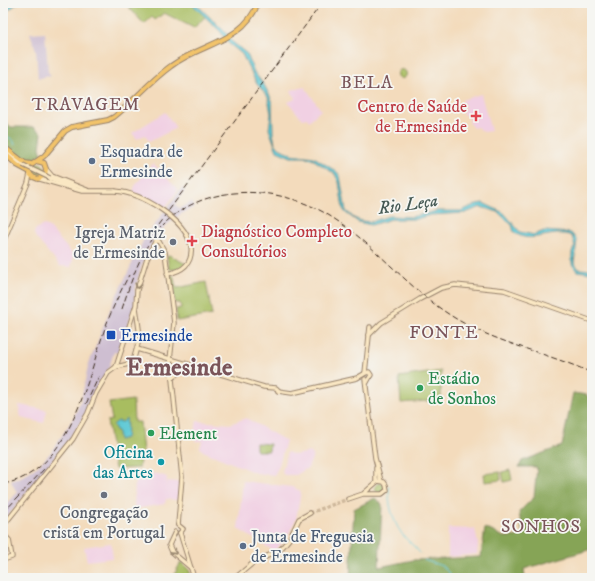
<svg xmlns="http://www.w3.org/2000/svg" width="595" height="581" font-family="'IM FELL DW Pica',serif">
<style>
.built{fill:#f1d0e3}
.industrial{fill:#cebed1}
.green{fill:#a8bd61;stroke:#727440}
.forest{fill:#86a457;stroke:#60673a}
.water{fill:#5ec9d6;stroke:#4c7a7a}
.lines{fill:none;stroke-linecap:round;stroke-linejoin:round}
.stream{stroke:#5ec9d6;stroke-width:1}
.secondary-tunnel{stroke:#ceb89c;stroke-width:3.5;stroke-dasharray:3.5 2;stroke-linecap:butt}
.secondary-casing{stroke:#97826d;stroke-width:5.5}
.primary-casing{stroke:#97826d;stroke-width:6}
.secondary{stroke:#fae7c3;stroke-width:3.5}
.primary{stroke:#f2c36a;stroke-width:4}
.rail{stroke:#3b2a1e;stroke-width:1;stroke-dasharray:6 3;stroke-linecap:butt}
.secondary-bridge-casing{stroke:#97826d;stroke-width:5.5;stroke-linecap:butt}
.secondary-bridge{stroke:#fae7c3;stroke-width:3.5}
.oneway{stroke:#9a8870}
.health-dot{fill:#e0444e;stroke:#f6f6f2;stroke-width:1.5}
.service-dot{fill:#5c6f8a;stroke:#f6f6f2;stroke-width:1.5}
.worship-dot{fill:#6b7280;stroke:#f6f6f2;stroke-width:1.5}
.transit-dot{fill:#1a4fb4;stroke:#f6f6f2;stroke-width:1.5}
.leisure-dot{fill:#2e9e5b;stroke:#f6f6f2;stroke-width:1.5}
.culture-dot{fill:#0f9aa8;stroke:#f6f6f2;stroke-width:1.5}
.labels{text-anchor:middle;stroke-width:3.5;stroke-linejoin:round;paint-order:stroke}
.health-label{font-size:17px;fill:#be3a42;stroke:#f6f6f2;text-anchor:end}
.service-label{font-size:17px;fill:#4e5e75;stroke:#f6f6f2;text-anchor:start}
.worship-label{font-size:17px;fill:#5b616d;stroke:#f6f6f2;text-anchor:end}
.transit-label{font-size:17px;fill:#164399;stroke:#f6f6f2;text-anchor:start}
.leisure-label{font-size:17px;fill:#27864d;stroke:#f6f6f2;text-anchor:start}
.culture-label{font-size:17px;fill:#0d838f;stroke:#f6f6f2;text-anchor:end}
.neighbourhood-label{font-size:18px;letter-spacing:1px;fill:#7a5459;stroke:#f6f6f2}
.water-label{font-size:18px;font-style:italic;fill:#465a55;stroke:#f6f6f2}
.town-label{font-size:25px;font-weight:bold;fill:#7a5459;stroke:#f6f6f2}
</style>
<rect width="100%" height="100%" fill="#f6f6f2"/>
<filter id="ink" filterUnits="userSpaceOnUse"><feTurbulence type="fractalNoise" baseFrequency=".025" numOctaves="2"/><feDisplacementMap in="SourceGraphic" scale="8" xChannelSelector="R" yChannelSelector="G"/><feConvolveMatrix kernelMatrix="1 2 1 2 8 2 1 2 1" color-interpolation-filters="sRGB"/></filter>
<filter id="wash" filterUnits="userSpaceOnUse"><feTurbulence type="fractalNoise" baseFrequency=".012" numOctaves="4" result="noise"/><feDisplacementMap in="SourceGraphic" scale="16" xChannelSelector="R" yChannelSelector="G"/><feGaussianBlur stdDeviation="0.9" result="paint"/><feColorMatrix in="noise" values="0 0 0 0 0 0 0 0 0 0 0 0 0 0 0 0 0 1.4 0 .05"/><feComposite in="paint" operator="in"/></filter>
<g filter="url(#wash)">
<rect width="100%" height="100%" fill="#f3dbbc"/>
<!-- built -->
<g class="built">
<path d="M305,87L321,110L309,121L307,118L302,119L288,102L295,99L291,90Z"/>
<path d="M481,94L491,131L484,132L477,127L473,128L469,123L470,119L462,113L465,107L462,100Z"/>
<path d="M165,112L176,128L149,142L145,135L137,139L132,133Z"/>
<path d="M153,163L178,190L164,209L151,200L133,192L135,186Z"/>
<path d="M44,225L49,227L74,256L71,267L60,266L36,238L34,233L36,229Z"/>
<path d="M19,405L47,410L44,423L21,418Z"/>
<path d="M246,418L286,441L278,468L274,475L256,473L203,451L200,448L202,441H196L195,435L194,436L197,421L230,424Z"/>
<path d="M287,452L295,455L310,452L313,456L308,468L296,475H284L282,472Z"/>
<path d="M140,473L158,474L167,477L166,488L167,481L179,482L178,500L166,499L165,504L134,509L135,480Z"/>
<path d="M243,481L292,487L301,491L296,519L286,539L274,551L238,529Z"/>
<path d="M448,528L475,529L478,544L477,554L448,557Z"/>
<path d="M111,543L113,558L87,561L84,547Z"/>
</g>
<!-- industrial -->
<g class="industrial">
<path d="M45,32L48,72L51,75L49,77L46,76L38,79L36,50L30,33Z"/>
<path d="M182,188L185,190L175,205L180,208L192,202L194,207L178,216L166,226L149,248L141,268L135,290V304L118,353L114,352L108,370L95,392L87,411L68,442L3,522V507L17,493L11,481L23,476L38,466L51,452L74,417L81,400L88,366L111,307L144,239Z"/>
</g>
<!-- green -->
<g class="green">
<path d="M125,3H153L161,5L165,3H191L206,16L194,28L164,13L155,20L152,17L144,24Z"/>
<circle cx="402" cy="74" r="4.5"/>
<circle cx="38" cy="170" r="7"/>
<path d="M169,255L186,264L178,270L169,269L167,256Z"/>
<path d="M173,275L176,287L177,288L206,282L212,315L177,321L176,309L181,308L180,303H175L173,287H171L170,277Z"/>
<path d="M441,371V400L401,403L399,377Z"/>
<path d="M133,400L134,422H140L143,452H141L139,468L115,469L107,421L112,420L109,403Z"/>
<path d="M256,443L270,444L269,451H257L256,449Z"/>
<path d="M510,470L512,480L504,482L502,472Z"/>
<path d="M500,472L501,480L485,482L484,474Z"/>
<circle cx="380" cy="488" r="5"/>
<path d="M181,562L189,570L192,578H175V573Z"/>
</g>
<!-- forest -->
<g class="forest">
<path d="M3,120L11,127H34L42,133L40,148L42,154L32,161L26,162L3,143Z"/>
<path d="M573,393L587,395L592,402V549L524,569L525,578H350L354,509L375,498L382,504L379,567L413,560L481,557L485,528L504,537L523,536L519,512L534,497L537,467H519L522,461L562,446Z"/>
</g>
<!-- water -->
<g class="water">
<path d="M10,3H18L7,11L3,24V12Z"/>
<path d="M191,3H195L225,32L231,41L247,54L254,72L264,85L272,100L273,133L275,143L279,148L291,154L314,157L337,172L340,176L346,211L354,218L361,221L371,222L389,216L411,217L437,211H461L477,204L483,203L504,213L520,232L534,235L544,231L571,233L577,240L574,263L579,269L592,270V273L577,271L572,264V252L575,246L572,236C552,228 530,246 514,232L512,225L498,212L481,207L465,213L430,215L416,219H391L371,225L358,222L346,213L343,209L339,182L335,174L314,160L306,157H291L277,151L269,129L271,114L268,97L257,84L242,54L226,41L221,32Z"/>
<path d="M126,418C127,422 127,434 126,438L119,440L118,433L113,425L118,421L123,422Z"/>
</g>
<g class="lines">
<!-- stream -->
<g class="stream">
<path d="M3,124L5,135L13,140L15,145"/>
<path d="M389,486C388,503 392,520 402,534C407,541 415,546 420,553"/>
<path d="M424,560L442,566L454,578"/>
</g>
</g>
</g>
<g filter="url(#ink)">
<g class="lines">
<!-- secondary-tunnel -->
<path class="secondary-tunnel" d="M310,513L348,499"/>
<!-- secondary casing -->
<g class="secondary-casing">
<g id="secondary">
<path d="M3,150L23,165"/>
<path d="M46,169L52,176L87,190"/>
<path d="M50,178L75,187"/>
<path d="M40,179L82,191H115"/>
<path d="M3,242L28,183L30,174"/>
<path d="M167,274C184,271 193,263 191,246"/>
<path d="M369,335L381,323L420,299L441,288L455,285L504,290L592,321"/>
<path d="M137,349L264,387L276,388L279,391"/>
<path d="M116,367L136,305L137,290L147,258L157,238L165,252L174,323L170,360L182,477L178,525"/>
<path d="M365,373L370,327"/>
<path d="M365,373L369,372L371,375L366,384"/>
<path d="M172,378L188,365"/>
<path d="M365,379L375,458L381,481"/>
<path d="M278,391L292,393L357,378L364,374"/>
<path d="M376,482V468"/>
<path d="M348,499L363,494L378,481L384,482L386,485L387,490L382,494H363"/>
<path d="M178,525L183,529L180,533"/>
<path d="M3,526L73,439L88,413L96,393L108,373L116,367L129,364L134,358L140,336L136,308"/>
<path d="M175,532L169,545L172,552L191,568"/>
<path d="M180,533L194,578"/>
<path d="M3,534L9,540L12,557L3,560"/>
<path d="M235,578L253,563L280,550L290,538L299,519L310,513"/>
</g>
</g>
<!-- primary casing -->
<g class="primary-casing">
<g id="primary">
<path d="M3,146L25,163L31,164"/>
<path d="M3,152L17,165L30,172"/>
<path d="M37,161L44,163L46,169L45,175L38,179L33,177L30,174V166L44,156L65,131L72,127L108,120L114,117C134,101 150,81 171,66C201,43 243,43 258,3"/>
</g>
</g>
<!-- secondary -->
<use href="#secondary" class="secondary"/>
<!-- primary -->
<use href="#primary" class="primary"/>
<!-- rail -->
<g class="rail">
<path d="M158,225L322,3"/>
<path d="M122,309C130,284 139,256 155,234C198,179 283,183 336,220C377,247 408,288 450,315C493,343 546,352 592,373"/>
<path d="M86,404L99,376"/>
<path d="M3,484C68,473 86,385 103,334C110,313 119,294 129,275"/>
<path d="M3,513L45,468"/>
</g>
<!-- secondary-bridge casing -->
<g class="secondary-bridge-casing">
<g id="secondary-bridge">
<path d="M23,165L50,178"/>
<path d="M115,191C142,193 185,219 191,246"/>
</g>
</g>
<!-- secondary-bridge -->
<use href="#secondary-bridge" class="secondary-bridge"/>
</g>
<!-- one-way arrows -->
<defs><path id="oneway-chevron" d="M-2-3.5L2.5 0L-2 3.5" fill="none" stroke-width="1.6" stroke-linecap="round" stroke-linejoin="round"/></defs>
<g class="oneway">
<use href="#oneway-chevron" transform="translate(138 286) rotate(105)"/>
<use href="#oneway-chevron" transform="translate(174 552) rotate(49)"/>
</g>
</g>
<!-- markers -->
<g class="health-dot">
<path d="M474 110h4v4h4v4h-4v4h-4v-4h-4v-4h4z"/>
<path d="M190 235h4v4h4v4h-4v4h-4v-4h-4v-4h4z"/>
</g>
<g class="service-dot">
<circle cx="92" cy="161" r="4"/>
<circle cx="243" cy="546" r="4"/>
</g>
<g class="worship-dot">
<circle cx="173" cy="242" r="4"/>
<circle cx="104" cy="495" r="4"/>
</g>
<rect class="transit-dot" x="106" y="330" width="10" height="10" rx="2"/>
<g class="leisure-dot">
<circle cx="420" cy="388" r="4"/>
<circle cx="151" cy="433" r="4"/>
</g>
<circle class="culture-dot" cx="161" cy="462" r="4"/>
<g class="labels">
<!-- health labels -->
<g class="health-label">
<text x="467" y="112">Centro de Saúde<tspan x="467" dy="20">de Ermesinde</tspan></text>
<text x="201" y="237" text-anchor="start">Diagnóstico Completo<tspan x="201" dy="20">Consultórios</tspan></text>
</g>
<!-- service labels -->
<g class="service-label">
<text x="100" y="157">Esquadra de<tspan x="100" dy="20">Ermesinde</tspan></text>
<text x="251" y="542">Junta de Freguesia<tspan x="251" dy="20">de Ermesinde</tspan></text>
</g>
<!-- worship labels -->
<g class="worship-label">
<text x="165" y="238">Igreja Matriz<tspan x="165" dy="20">de Ermesinde</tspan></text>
<text x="104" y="518" text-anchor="middle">Congregação<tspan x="104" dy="20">cristã em Portugal</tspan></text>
</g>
<!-- transit labels -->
<g class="transit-label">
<text x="120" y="341">Ermesinde</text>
</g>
<!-- leisure labels -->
<g class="leisure-label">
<text x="428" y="384">Estádio<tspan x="428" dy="20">de Sonhos</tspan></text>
<text x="159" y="439">Element</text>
</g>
<!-- culture labels -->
<g class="culture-label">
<text x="153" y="458">Oficina<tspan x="153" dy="20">das Artes</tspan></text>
</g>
<!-- neighbourhood labels -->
<g class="neighbourhood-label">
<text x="367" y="88">BELA</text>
<text x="86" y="110">TRAVAGEM</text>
<text x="444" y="338">FONTE</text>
<text x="541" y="532">SONHOS</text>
</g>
<!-- water labels -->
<g class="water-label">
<text transform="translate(408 204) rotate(-8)" y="6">Rio Leça</text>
</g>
<!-- town labels -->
<g class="town-label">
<text x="179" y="375">Ermesinde</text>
</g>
</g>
<!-- margin -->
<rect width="595" height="581" fill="none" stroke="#f6f6f2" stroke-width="16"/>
</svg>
